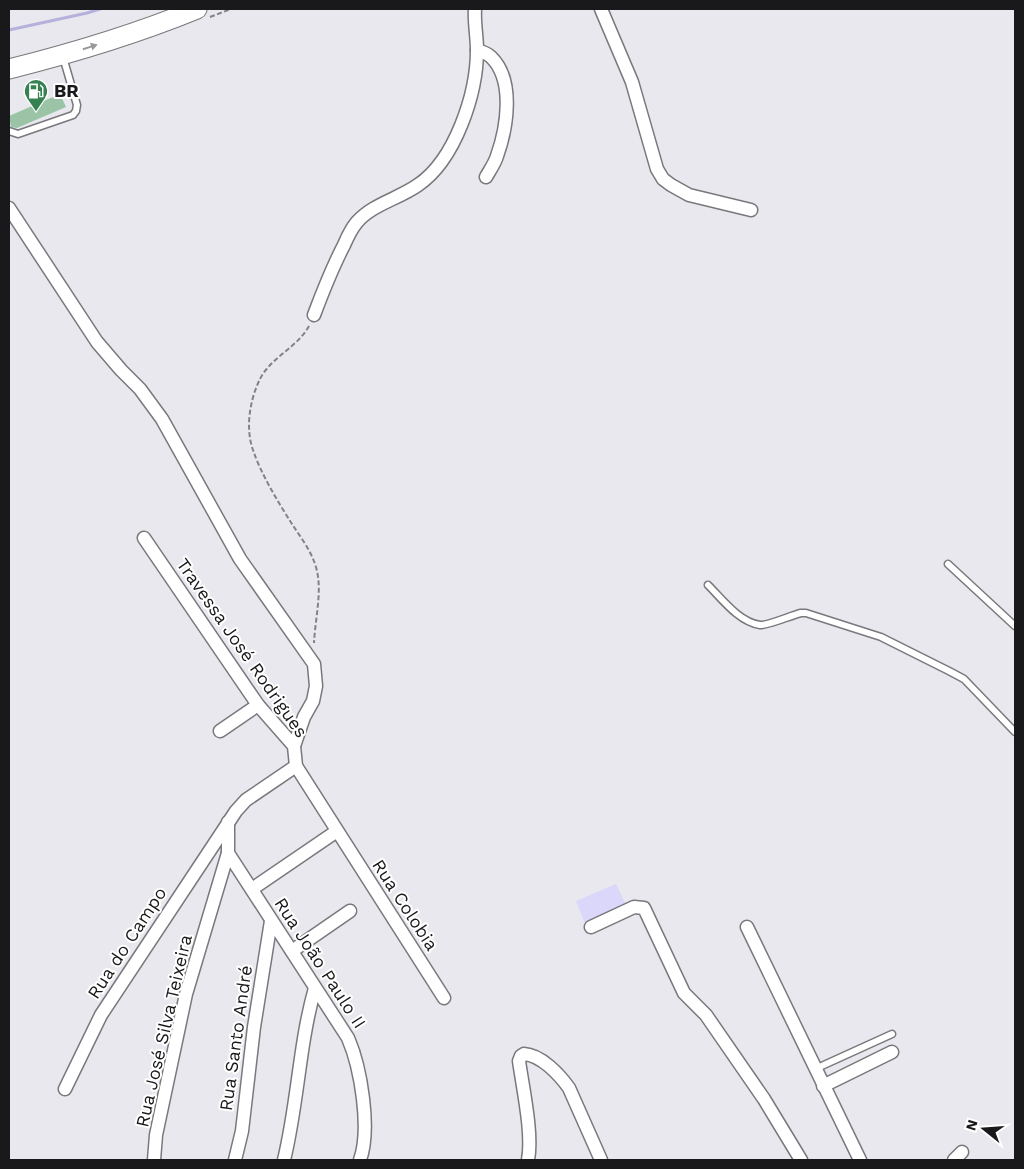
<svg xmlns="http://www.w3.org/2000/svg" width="1024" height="1169" font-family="'Work Sans',sans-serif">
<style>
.pitch{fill:#dad7fa}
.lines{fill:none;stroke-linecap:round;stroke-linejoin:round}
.stream{stroke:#b5b1dc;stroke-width:3}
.building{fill:#9bc4a6}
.service-casing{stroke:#78787d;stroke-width:9}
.minor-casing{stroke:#78787d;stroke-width:15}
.primary-casing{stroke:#78787d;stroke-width:21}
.path{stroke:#838387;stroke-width:2;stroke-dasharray:5 2.5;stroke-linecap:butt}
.service{stroke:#fff;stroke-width:6}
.minor{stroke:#fff;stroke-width:12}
.primary{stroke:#fff;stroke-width:19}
.oneway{fill:#989898}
.labels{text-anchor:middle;stroke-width:4;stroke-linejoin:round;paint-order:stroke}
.poi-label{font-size:18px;font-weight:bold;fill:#19191b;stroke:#fff;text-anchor:start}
.street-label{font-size:18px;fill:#19191b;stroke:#fff}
</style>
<rect width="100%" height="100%" fill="#e8e8ee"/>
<!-- pitch -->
<path class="pitch" d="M616,884L626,905L585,923L576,901Z"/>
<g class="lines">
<!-- stream -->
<path class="stream" d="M9,30L87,13L100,9"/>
</g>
<!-- building -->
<path class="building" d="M60,94L66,107L17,128L11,127L9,116Z"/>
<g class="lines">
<!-- service casing -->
<g class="service-casing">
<g id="service">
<path d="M9,131L18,134L73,115L76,111L77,105L63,57"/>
<path d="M948,564L1015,626"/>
<path d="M708,585C722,599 739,622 760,625C767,626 792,615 801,613H806L881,637L949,671L964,679L1015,732"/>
<path d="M815,1069L892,1034"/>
</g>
</g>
<!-- minor casing -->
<g class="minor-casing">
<g id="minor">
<path d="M601,9L632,82L657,169L663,179L671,185L689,195L751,210"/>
<path d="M477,50C482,52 487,53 491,57C515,80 507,128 497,156C495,163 490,170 486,177"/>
<path d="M9,208L97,342L121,370L140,389L162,419L240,559L314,664L316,686L313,701L304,717L294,746"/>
<path d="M314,315C323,291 332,268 344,245C347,238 351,229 357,222C373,204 398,199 418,185C455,160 477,94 477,50C477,36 474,23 475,9"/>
<path d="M144,538L258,705L294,746L296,766L444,998"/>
<path d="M220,731L258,705"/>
<path d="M228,822V853L348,1038C361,1068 371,1129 360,1160"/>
<path d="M252,889L337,831"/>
<path d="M591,927L634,907L644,908L684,993L706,1015L764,1099L801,1160"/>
<path d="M747,927L860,1160"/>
<path d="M292,951L350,911"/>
<path d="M823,1086L892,1052"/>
<path d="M65,1089L101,1015L236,811L246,800L296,766"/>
<path d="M154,1160L156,1135L186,994L228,853"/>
<path d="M235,1160L242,1131L254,1027L271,921"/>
<path d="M284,1160C298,1103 299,1044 315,988"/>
<path d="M528,1160C533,1134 523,1089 519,1061L521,1056L524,1054C541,1055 559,1074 569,1088L601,1160"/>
<path d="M954,1160L962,1152"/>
</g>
</g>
<!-- primary casing -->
<g class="primary-casing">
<path id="primary" d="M9,69C73,53 136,34 197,9"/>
</g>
<!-- path -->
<g class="path">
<path d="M210,17L231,9"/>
<path d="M309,326C297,348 271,357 260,379C250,399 245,428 253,450C261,474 278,502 292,524C301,538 313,553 317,571C322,593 315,620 314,643"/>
</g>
<!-- service -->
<use href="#service" class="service"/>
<!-- minor -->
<use href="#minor" class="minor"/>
<!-- primary -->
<use href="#primary" class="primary"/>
</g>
<!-- one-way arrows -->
<defs><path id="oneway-solid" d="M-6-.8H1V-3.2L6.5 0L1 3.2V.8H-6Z" transform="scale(1.25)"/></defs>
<use class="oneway" href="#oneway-solid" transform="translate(90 47) rotate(-18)"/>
<!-- icons -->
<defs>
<g id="fuel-pin" transform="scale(1.25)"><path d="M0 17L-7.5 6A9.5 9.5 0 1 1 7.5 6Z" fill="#358150" stroke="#fff"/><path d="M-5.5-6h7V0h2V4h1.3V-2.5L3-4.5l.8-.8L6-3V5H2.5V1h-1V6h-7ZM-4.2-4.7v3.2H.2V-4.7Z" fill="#fff"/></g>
</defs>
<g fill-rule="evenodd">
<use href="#fuel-pin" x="36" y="91"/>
</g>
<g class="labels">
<!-- poi labels -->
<g class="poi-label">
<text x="54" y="97">BR</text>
</g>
<!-- street labels -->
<g class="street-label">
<text transform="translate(242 648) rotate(55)" y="6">Travessa José Rodrigues</text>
<text transform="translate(405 905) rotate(57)" y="6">Rua Colobia</text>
<text transform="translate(127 943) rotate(-57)" y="6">Rua do Campo</text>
<text transform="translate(320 963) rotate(57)" y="6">Rua João Paulo II</text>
<text transform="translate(164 1031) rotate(-77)" y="6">Rua José Silva Teixeira</text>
<text transform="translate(236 1038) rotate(-82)" y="6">Rua Santo André</text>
</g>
</g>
<!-- border -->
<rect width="1024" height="1169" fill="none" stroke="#19191b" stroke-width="20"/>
<!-- north arrow -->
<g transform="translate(984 1129) rotate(287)" stroke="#ffffff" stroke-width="4" paint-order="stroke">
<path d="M0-4L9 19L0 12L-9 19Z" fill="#19191b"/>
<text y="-8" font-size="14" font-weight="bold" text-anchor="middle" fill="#19191b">N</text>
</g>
</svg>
